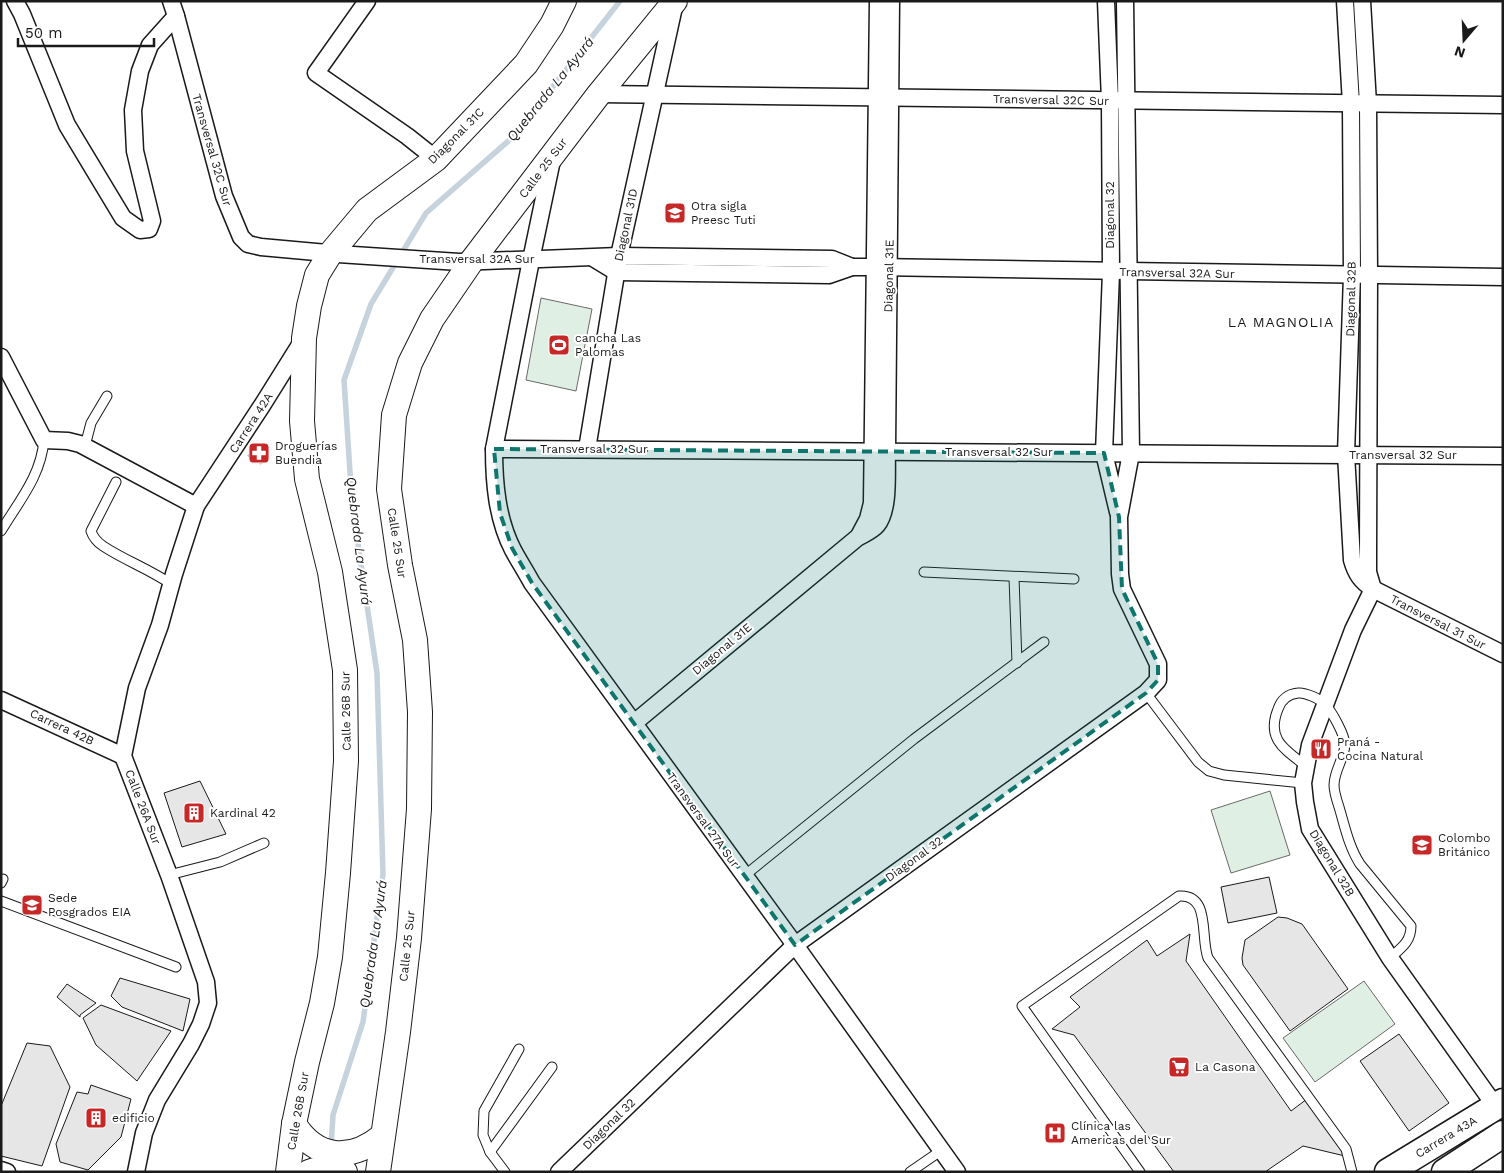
<svg xmlns="http://www.w3.org/2000/svg" width="1504" height="1173" font-family="'Work Sans',sans-serif">
<style>
.green{fill:#e0efe3;stroke:#6a6a6a}
.lines{fill:none;stroke-linecap:round;stroke-linejoin:round}
.stream{stroke:#c6d2dc;stroke-width:5.5}
.building{fill:#e6e6e6;stroke:#1a1a1a}
.lane-casing{stroke:#1a1a1a;stroke-width:11}
.street-casing{stroke:#1a1a1a;stroke-width:19}
.secondary-casing{stroke:#1a1a1a;stroke-width:26}
.primary-casing{stroke:#1a1a1a;stroke-width:29}
.lane{stroke:#fff;stroke-width:9}
.street{stroke:#fff;stroke-width:16}
.secondary{stroke:#fff;stroke-width:24}
.primary{stroke:#fff;stroke-width:26}
.marked{fill:#0f766e;fill-opacity:0.2;stroke:#0f766e;stroke-width:4;stroke-dasharray:10 6;stroke-linejoin:round}
.labels{text-anchor:middle;stroke-width:4;stroke-linejoin:round;paint-order:stroke}
.street-label{font-size:12px;fill:#1a1a1a;stroke:#fff}
.poi-label{font-size:12px;fill:#1a1a1a;stroke:#fff;text-anchor:start}
.water-label{font-size:14px;font-style:italic;fill:#1a1a1a;stroke:#fff}
.neighbourhood-label{font-size:14px;letter-spacing:1px;fill:#1a1a1a;stroke:#fff}
</style>
<rect width="100%" height="100%" fill="#fff"/>
<!-- green -->
<g class="green">
<path d="M541,298L592,309L576,391L526,380Z"/>
<path d="M1270,791L1290,855L1231,873L1211,810Z"/>
<path d="M1364,981L1395,1024L1315,1082L1283,1038Z"/>
</g>
<g class="lines">
<!-- stream -->
<path class="stream" d="M331,1146L333,1115L363,1022L383,874L377,673L352,503L344,380L371,304L426,213L514,136L620,1"/>
</g>
<!-- building -->
<g class="building">
<path d="M256,443L269,450L261,464L248,456Z"/>
<path d="M200,781L226,834L182,847L164,793Z"/>
<path d="M1269,877L1277,913L1228,923L1221,887Z"/>
<path d="M1278,917L1287,918L1302,924L1348,989L1290,1031L1243,965L1242,958L1245,940Z"/>
<path d="M1190,934L1186,961L1291,1111L1307,1099L1345,1156L1303,1146L1265,1172H1174L1074,1035L1052,1029L1080,1007L1070,997L1147,940L1157,956Z"/>
<path d="M120,978L190,999L183,1031L122,1007L111,996Z"/>
<path d="M67,984L96,1003L80,1015V1017L57,997Z"/>
<path d="M101,1005L171,1031L137,1081L96,1045L83,1018Z"/>
<path d="M1399,1034L1449,1103L1409,1131L1360,1061Z"/>
<path d="M27,1043L50,1046L70,1087L42,1166L1,1156V1106Z"/>
<path d="M91,1085L131,1099L121,1137L88,1170L60,1162L56,1144L77,1092L88,1094Z"/>
</g>
<g class="lines">
<!-- lane casing -->
<g class="lane-casing">
<g id="lane">
<path d="M85,446L91,423L107,396"/>
<path d="M116,482L91,531C93,537 97,542 103,546C124,560 149,569 171,584"/>
<path d="M1,531C19,501 41,476 44,440"/>
<path d="M924,572L1074,579"/>
<path d="M1014,577L1017,663"/>
<path d="M1146,693L1198,762L1209,771L1224,775L1303,783"/>
<path d="M1306,766C1284,749 1266,739 1278,709C1281,700 1288,694 1298,693C1305,692 1320,699 1325,704C1332,712 1345,735 1345,745C1344,759 1334,771 1334,785C1334,792 1337,801 1339,807C1345,827 1349,847 1360,864L1411,926C1411,942 1401,948 1390,958"/>
<path d="M169,875L220,862L264,843"/>
<path d="M744,876L914,739L1044,642"/>
<path d="M1,883L3,879"/>
<path d="M1,901L176,967"/>
<path d="M490,1152L552,1067"/>
<path d="M505,1172L490,1152L483,1135L484,1111L519,1049"/>
<path d="M910,1172L942,1150"/>
<path d="M1140,1172L1022,1006L1179,896C1211,894 1200,937 1208,958L1346,1149L1352,1172"/>
</g>
</g>
<!-- street casing -->
<g class="street-casing">
<g id="street">
<path d="M15,1L22,14L67,125L123,218L140,230L149,229L152,221L135,151L133,110L140,71L150,45L176,16"/>
<path d="M171,1L176,16L224,196L241,237L248,244L261,247L338,254L459,262L619,256L832,259L852,267"/>
<path d="M367,1L316,73L407,136L436,159"/>
<path d="M1106,1L1110,101L1111,272L1104,453L1118,512"/>
<path d="M1345,1L1351,104L1352,275L1346,454L1352,560C1356,574 1361,581 1373,589L1503,654"/>
<path d="M1362,1L1368,104L1369,276L1368,555V572L1373,589L1353,630L1310,745L1303,783L1305,802L1310,829L1390,958L1496,1107"/>
<path d="M599,94L1503,105"/>
<path d="M552,160L531,260L494,449C494,483 497,519 513,550C519,561 526,572 532,583L795,945L957,1172"/>
<path d="M593,258L616,272L829,275L852,267H875L1503,277"/>
<path d="M1,357L44,440L68,441L80,444L196,506"/>
<path d="M494,449L1503,456"/>
<path d="M587,449L619,256L674,7"/>
<path d="M860,534L868,519L872,503L878,1"/>
<path d="M1,700L123,756"/>
<path d="M634,723L857,538C864,534 872,531 877,525C890,509 886,471 887,451L891,1"/>
<path d="M1,1170L7,1172"/>
<path d="M136,1172L144,1133L157,1100L191,1044L201,1024L208,1003L206,982L169,875L123,756L137,688L160,625L174,574L196,506L263,404L303,340"/>
<path d="M559,1172L795,945L1146,693L1158,680V664L1122,589L1120,574L1119,517L1131,453L1125,1"/>
</g>
</g>
<!-- secondary casing -->
<g class="secondary-casing">
<g id="secondary">
<path d="M294,1124C316,1159 350,1162 382,1136"/>
<path d="M288,1172L294,1124L307,1062L322,1003L330,957L338,873L346,761L345,670L330,572L307,479L302,421L304,338L309,306L317,275L330,254L367,210L436,159L526,64L552,25L564,1"/>
<path d="M309,1172C322,1167 332,1167 345,1172"/>
<path d="M378,1172L398,1032L409,938L419,809L420,712L415,640L400,565L389,489L394,415L410,363L432,319L471,262L599,94L675,1"/>
</g>
</g>
<!-- primary casing -->
<g class="primary-casing">
<g id="primary">
<path d="M1388,1172L1503,1102"/>
<path d="M1445,1172L1503,1134"/>
</g>
</g>
<!-- lane -->
<use href="#lane" class="lane"/>
<!-- street -->
<use href="#street" class="street"/>
<!-- secondary -->
<use href="#secondary" class="secondary"/>
<!-- primary -->
<use href="#primary" class="primary"/>
</g>
<!-- marked area -->
<path class="marked" d="M494,449L1104,453L1119,517L1122,589L1158,664V680L1146,693L795,945L532,583L512,548L500,513Z"/>
<!-- icons -->
<defs>
<g id="school-square" transform="scale(1.125)"><rect x="-9" y="-9" width="18" height="18" rx="4" fill="#c62828" stroke="#fff"/><path d="M0-5L7-2L0 1L-7-2ZM-4 1L0 2.5L4 1V4Q0 6-4 4Z" fill="#fff"/></g>
<g id="stadium-square" transform="scale(1.125)"><rect x="-9" y="-9" width="18" height="18" rx="4" fill="#c62828" stroke="#fff"/><path d="M0-5a6.5 5 0 1 0 0 10a6.5 5 0 1 0 0-10ZM-3.5-1.8h7v3.6h-7Z" fill="#fff"/></g>
<g id="pharmacy-square" transform="scale(1.125)"><rect x="-9" y="-9" width="18" height="18" rx="4" fill="#c62828" stroke="#fff"/><path d="M-2-6h4v4h4v4h-4v4h-4v-4h-4v-4h4Z" fill="#fff"/></g>
<g id="restaurant-square" transform="scale(1.125)"><rect x="-9" y="-9" width="18" height="18" rx="4" fill="#c62828" stroke="#fff"/><path d="M-5-6h1v4h1v-4h1v4h1v-4h1v5L-1.5 .5V6h-2V.5L-5-1ZM5-6V6H3V1.5H1.5Q1.5-4 5-6Z" fill="#fff"/></g>
<g id="building-square" transform="scale(1.125)"><rect x="-9" y="-9" width="18" height="18" rx="4" fill="#c62828" stroke="#fff"/><path d="M-4-6H4V6H1V3H-1V6H-4ZM-2.5-4.3h1.7v1.8h-1.7ZM.8-4.3h1.7v1.8H.8ZM-2.5-1h1.7V.8h-1.7ZM.8-1h1.7V.8H.8Z" fill="#fff"/></g>
<g id="university-square" transform="scale(1.125)"><rect x="-9" y="-9" width="18" height="18" rx="4" fill="#c62828" stroke="#fff"/><path d="M0-5L7-2L0 1L-7-2ZM-4 1L0 2.5L4 1V4Q0 6-4 4Z" fill="#fff"/></g>
<g id="supermarket-square" transform="scale(1.125)"><rect x="-9" y="-9" width="18" height="18" rx="4" fill="#c62828" stroke="#fff"/><path d="M-6-5.5h2.5l.6 2H6L4.5 2H-2.5L-4.4-4H-6ZM-1.5 3.2a1.3 1.3 0 1 0 .1 0ZM3 3.2a1.3 1.3 0 1 0 .1 0Z" fill="#fff"/></g>
<g id="hospital-square" transform="scale(1.125)"><rect x="-9" y="-9" width="18" height="18" rx="4" fill="#c62828" stroke="#fff"/><path d="M-5-5h3v3.5h4V-5h3V5h-3V1.5h-4V5h-3Z" fill="#fff"/></g>
</defs>
<g fill-rule="evenodd">
<use href="#school-square" x="675" y="213"/>
<use href="#stadium-square" x="559" y="345"/>
<use href="#pharmacy-square" x="259" y="453"/>
<use href="#restaurant-square" x="1321" y="749"/>
<use href="#building-square" x="194" y="813"/>
<use href="#university-square" x="1422" y="845"/>
<use href="#university-square" x="32" y="905"/>
<use href="#supermarket-square" x="1179" y="1067"/>
<use href="#building-square" x="96" y="1118"/>
<use href="#hospital-square" x="1055" y="1133"/>
</g>
<g class="labels">
<!-- street labels -->
<g class="street-label">
<text transform="translate(1051 100) rotate(1)" y="4">Transversal 32C Sur</text>
<text transform="translate(456 136) rotate(-45)" y="4">Diagonal 31C</text>
<text transform="translate(212 150) rotate(74)" y="4">Transversal 32C Sur</text>
<text transform="translate(543 168) rotate(-53)" y="4">Calle 25 Sur</text>
<text transform="translate(1110 215) rotate(-90)" y="4">Diagonal 32</text>
<text transform="translate(626 225) rotate(-78)" y="4">Diagonal 31D</text>
<text x="477" y="263">Transversal 32A Sur</text>
<text transform="translate(1177 273) rotate(1)" y="4">Transversal 32A Sur</text>
<text transform="translate(889 276) rotate(-89)" y="4">Diagonal 31E</text>
<text transform="translate(1351 299) rotate(-89)" y="4">Diagonal 32B</text>
<text transform="translate(251 423) rotate(-57)" y="4">Carrera 42A</text>
<text x="594" y="453">Transversal 32 Sur</text>
<text x="999" y="456">Transversal 32 Sur</text>
<text x="1403" y="459">Transversal 32 Sur</text>
<text transform="translate(397 543) rotate(81)" y="4">Calle 25 Sur</text>
<text transform="translate(1438 622) rotate(27)" y="4">Transversal 31 Sur</text>
<text transform="translate(722 649) rotate(-40)" y="4">Diagonal 31E</text>
<text transform="translate(346 711) rotate(-91)" y="4">Calle 26B Sur</text>
<text transform="translate(62 727) rotate(25)" y="4">Carrera 42B</text>
<text transform="translate(143 807) rotate(69)" y="4">Calle 26A Sur</text>
<text transform="translate(703 820) rotate(54)" y="4">Transversal 27A Sur</text>
<text transform="translate(914 859) rotate(-36)" y="4">Diagonal 32</text>
<text transform="translate(1332 863) rotate(59)" y="4">Diagonal 32B</text>
<text transform="translate(407 946) rotate(-84)" y="4">Calle 25 Sur</text>
<text transform="translate(298 1111) rotate(-80)" y="4">Calle 26B Sur</text>
<text transform="translate(609 1124) rotate(-44)" y="4">Diagonal 32</text>
<text transform="translate(1446 1137) rotate(-31)" y="4">Carrera 43A</text>
</g>
<!-- poi labels -->
<g class="poi-label">
<text x="691" y="210">Otra sigla<tspan x="691" dy="14">Preesc Tuti</tspan></text>
<text x="575" y="342">cancha Las<tspan x="575" dy="14">Palomas</tspan></text>
<text x="275" y="450">Droguerías<tspan x="275" dy="14">Buendia</tspan></text>
<text x="1337" y="746">Praná -<tspan x="1337" dy="14">Cocina Natural</tspan></text>
<text x="210" y="817">Kardinal 42</text>
<text x="1438" y="842">Colombo<tspan x="1438" dy="14">Británico</tspan></text>
<text x="48" y="902">Sede<tspan x="48" dy="14">Posgrados EIA</tspan></text>
<text x="1195" y="1071">La Casona</text>
<text x="112" y="1122">edificio</text>
<text x="1071" y="1130">Clínica las<tspan x="1071" dy="14">Americas del Sur</tspan></text>
</g>
<!-- water labels -->
<g class="water-label">
<text transform="translate(550 89) rotate(-51)" y="5">Quebrada La Ayurá</text>
<text transform="translate(359 541) rotate(83)" y="5">Quebrada La Ayurá</text>
<text transform="translate(373 944) rotate(-82)" y="5">Quebrada La Ayurá</text>
</g>
<!-- neighbourhood labels -->
<g class="neighbourhood-label">
<text x="1281" y="327">LA MAGNOLIA</text>
</g>
</g>
<!-- border -->
<rect width="1504" height="1173" fill="none" stroke="#1a1a1a" stroke-width="5"/>
<!-- north arrow -->
<g transform="translate(1464 40) rotate(199)" stroke="#ffffff" stroke-width="4" paint-order="stroke">
<path d="M0-4L9 19L0 12L-9 19Z" fill="#1a1a1a"/>
<text y="-8" font-size="14" font-weight="bold" text-anchor="middle" fill="#1a1a1a">N</text>
</g>
<!-- scale -->
<path d="M18 38v8h136v-8" fill="none" stroke="#1a1a1a" stroke-width="2.5"/>
<text x="25" y="38" font-size="15" fill="#1a1a1a" stroke="#ffffff" stroke-width="4" paint-order="stroke">50 m</text>
</svg>
